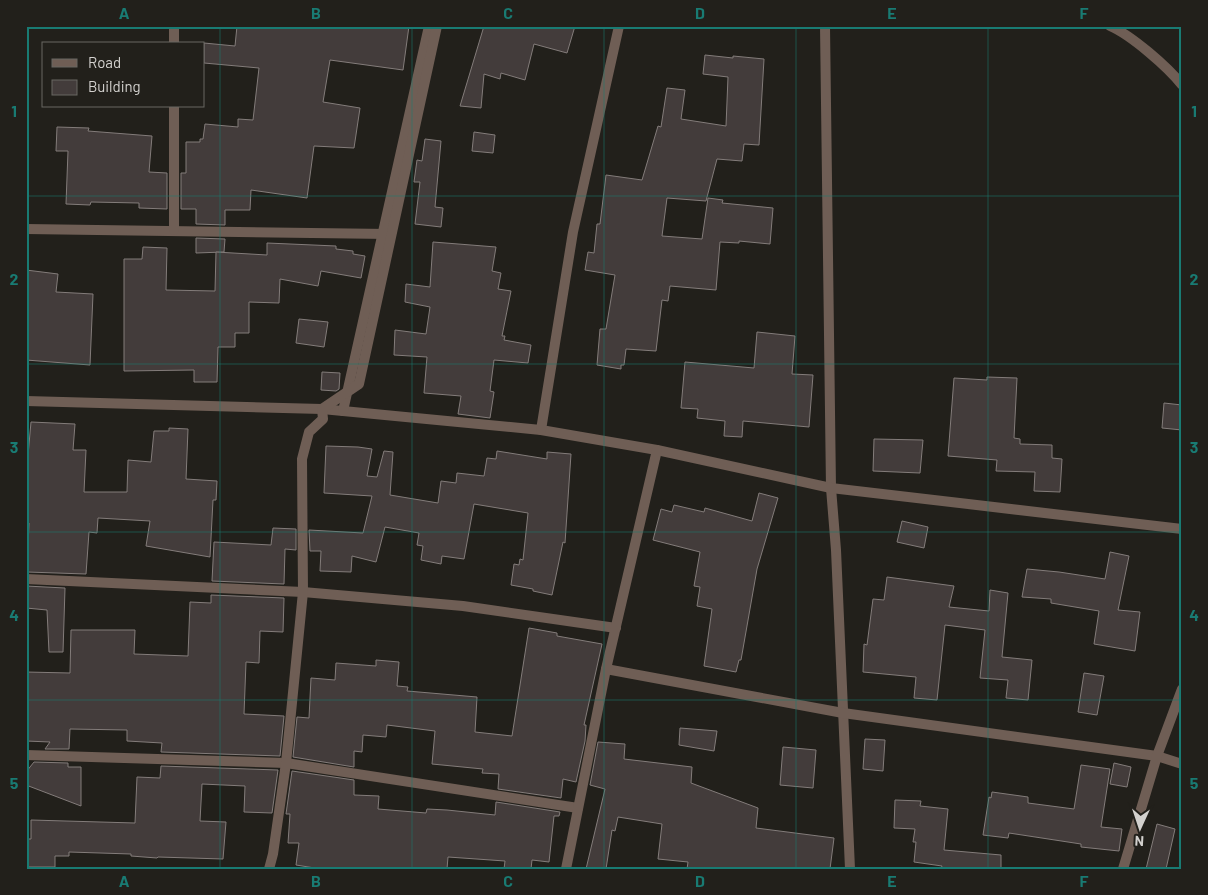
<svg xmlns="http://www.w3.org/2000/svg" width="1208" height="895" font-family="Barlow,sans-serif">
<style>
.building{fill:#433c3b;stroke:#837c7a}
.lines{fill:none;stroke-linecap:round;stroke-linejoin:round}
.street{stroke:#6f5e55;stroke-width:10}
.grid{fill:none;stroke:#197b73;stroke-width:1;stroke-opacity:0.55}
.neatline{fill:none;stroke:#197b73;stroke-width:2}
.grid-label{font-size:16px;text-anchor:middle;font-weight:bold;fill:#197b73}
</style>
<rect width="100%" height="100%" fill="#22201b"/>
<!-- building -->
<g class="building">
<path d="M237,26H409L403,70L330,60L323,102L360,108L354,148L314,146L307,198L251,190L250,210H225V225L196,224V209H181V173H186V142H200V139H203L205,124L238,127V119L253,120L259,68L204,63V43L235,46Z"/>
<path d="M484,26H575L567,53L534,44L525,80L501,73L500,79L484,74L481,108L460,106Z"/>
<path d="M705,55L733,58V56L764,59L759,145L744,144L742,161L717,159L706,201L667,198L662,236L702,239L708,198L723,200L722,203L773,208L770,244L739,241V243L720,242L716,290L670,286L668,301L662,300L656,351L626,349L624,365H621V369L597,365L600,329H606L615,275L585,270L588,252L594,253L597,224H600L606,175L642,180L658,126L661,127L667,88L685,90L681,119L726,126L728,77L703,74Z"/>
<path d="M57,127L89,128L88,131L152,136L149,172L167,173V209L139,208V203L91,202L90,205L66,204L68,151H56Z"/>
<path d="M474,132L495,135L493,153L472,151Z"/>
<path d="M425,139L441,141L435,207L443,208L441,227L415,224L420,182H414L417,160L422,161Z"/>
<path d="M196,238L225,239L224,252L196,253Z"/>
<path d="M433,242L496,247L492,271L501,273L498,289L511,291L502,336H505L504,340L531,345L528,363L494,360L490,391L494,392L490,418L458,414L461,396L424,393L427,357L394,355L395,330L426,334L430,307L405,302L406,284L430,287Z"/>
<path d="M267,243L336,246V249L353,251V254L365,256L361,278L321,271L318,286L280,279L279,303L249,302V333H235V347H218L217,382H194V370L124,371V259H142L143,247L167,248L166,290L215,291L216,252L267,255Z"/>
<path d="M26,270L58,274L56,292L93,294L90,365L26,360Z"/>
<path d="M299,319L328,322L324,347L296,343Z"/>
<path d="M757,332L795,336L792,374L813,375L809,427L743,421L742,437L724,436L725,421L697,418L698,409L681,408L685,362L754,368Z"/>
<path d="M322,372L340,373L339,389L336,391L321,390Z"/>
<path d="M987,377L1017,378L1014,438L1020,439V444L1052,445V458L1062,459L1060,492L1034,491L1035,472L996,471L997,460L948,456L954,378L987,380Z"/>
<path d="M1164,403L1182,405V430L1162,428Z"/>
<path d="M31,422L75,424L73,450H86L84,492H127L128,460L151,462L154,431H169V428L188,429L186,479L217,481L216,500H213L210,557L146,546L150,521L98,518L97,533L89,532L86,574L27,572L29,523H26V478Z"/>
<path d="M874,439L923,440L920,473L873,471Z"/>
<path d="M326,446L358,447L372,449L367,476L377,477L384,451L393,452L390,495L438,503L441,481L456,483L457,473L484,476L487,458L496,459L497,451L547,459V452L571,454L565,543L563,542L552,595L533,591V589L511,585L514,564L519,565L520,559L523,560L528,513L474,504L464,559L442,556L441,564L421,560L423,546L417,545L419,533L385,527L376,562L352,556L351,572L320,571L321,551H310L309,530L363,533L372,496L324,493Z"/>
<path d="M759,493L778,498L757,569L741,660H739L736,672L704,666L712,609L697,606L700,587L694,586L700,552L653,540L661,509L672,512L674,505L704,512L705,508L752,521Z"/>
<path d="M902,521L928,527L924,548L897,542Z"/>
<path d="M273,528L296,529V550L285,549L284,584L212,581L214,542L271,545Z"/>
<path d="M1110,552L1129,556L1118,610L1140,612L1135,651L1094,644L1099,611L1051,603V599L1022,597L1027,569L1059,572L1105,579Z"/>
<path d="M887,577L954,586L949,607L989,611L990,590L1008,593L1002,657L1032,660L1028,700L1006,698L1008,680L980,678L985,630L945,625L937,700L914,698L916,677L863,672L864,644L867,645L873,599L884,600Z"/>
<path d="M26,586L65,588L63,652H49L47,610L26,608Z"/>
<path d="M211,595L284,598L283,632L260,631L259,663L246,662L244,714L284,716L280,756L161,752L162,743L127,741V730L70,729L69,749H45L50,742L26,741V672L70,673L71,630H135L134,654L188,656L190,602L211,603Z"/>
<path d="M529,628L557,633V636L602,644L584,725H586L585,741L576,782L563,779L561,798L498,789L499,774L482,773L483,769L432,764L435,731L387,725L386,737L363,735L362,752L354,751V767L293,757L297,717L309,718L311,678L335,680L336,663L376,666V660L399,662L397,686L408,687L407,691L477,697L475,732L512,736Z"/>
<path d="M1084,673L1104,676L1097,715L1078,712Z"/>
<path d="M680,728L717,731L714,751L679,745Z"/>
<path d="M865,739L885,740L883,771L863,769Z"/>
<path d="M598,742L625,744L624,759L692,767L691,783L758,808L756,828L834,838L830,869H687L688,862L658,859L662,824L618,817L615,831L612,830L606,869H586L605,789L590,785Z"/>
<path d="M783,747L816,750L813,788L780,785Z"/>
<path d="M34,762L68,763V767H81V806L26,785V772Z"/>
<path d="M1114,763L1131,767L1127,787L1110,784Z"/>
<path d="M1081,765L1110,769L1101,827L1122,829L1119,851L1081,847V844L1009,833L1008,838L983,835L989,797L991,798L992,792L1028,797V803L1074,809Z"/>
<path d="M161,766L278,770L272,813L244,812L245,786L202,784L200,821L226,822L223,859L158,857L157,858L131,856V854L69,852V856H55V867H26V839H31V820L135,823L137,777L160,778Z"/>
<path d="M292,771L354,780V795L379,796L378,809L426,813L427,809L447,810L495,815L496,802L560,812L559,816H554L549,862L532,860L531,869H504L505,861L448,857L447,869H321L296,865L299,843H288L290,814H286Z"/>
<path d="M895,800L921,801L920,806L948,809L944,850L1001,855V869H941L942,866L914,862L916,842H913L915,829L894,828Z"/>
<path d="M1157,824L1175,829L1166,869H1146Z"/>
</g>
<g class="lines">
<!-- street -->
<g class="street">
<path d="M825,26L831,488L836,550L850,869"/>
<path d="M1110,26C1131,35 1168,67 1182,85"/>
<path d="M174,44V26"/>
<path d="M26,229L389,234"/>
<path d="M174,230V106"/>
<path d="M26,401L322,409L541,430L657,450L831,488L1182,529"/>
<path d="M343,411L429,26"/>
<path d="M541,430L573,232L619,26"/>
<path d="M26,579L303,592L463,606L616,628"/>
<path d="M606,669L843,713L1157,756L1182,764"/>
<path d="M26,755L286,763L578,808"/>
<path d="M269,869L273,854L286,763L303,592L302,459L309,432L323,419L322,409L359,384L437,26"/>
<path d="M566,869L606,669L657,450"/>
<path d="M1123,869L1157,756L1182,689"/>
</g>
</g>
<!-- grid -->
<path class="grid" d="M220,26V869M412,26V869M604,26V869M796,26V869M988,26V869M26,196H1182M26,364H1182M26,532H1182M26,700H1182"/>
<!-- border -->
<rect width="1208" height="895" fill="none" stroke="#22201b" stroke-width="55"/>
<!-- legend -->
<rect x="42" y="42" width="162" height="65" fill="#22201b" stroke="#696763"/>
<rect x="52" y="59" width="25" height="8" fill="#6f5e55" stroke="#696763"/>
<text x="88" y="68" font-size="15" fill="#d3d1ce">Road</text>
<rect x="52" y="80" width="25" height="15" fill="#433c3b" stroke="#696763"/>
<text x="88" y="92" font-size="15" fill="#d3d1ce">Building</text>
<!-- north arrow -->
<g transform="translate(1140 828) rotate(183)" stroke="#22201b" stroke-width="4" paint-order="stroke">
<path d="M0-4L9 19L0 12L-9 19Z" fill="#d3d1ce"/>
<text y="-8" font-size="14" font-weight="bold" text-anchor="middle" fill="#d3d1ce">N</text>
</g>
<rect x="28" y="28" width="1152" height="840" class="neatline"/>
<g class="grid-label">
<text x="124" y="19">A</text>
<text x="316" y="19">B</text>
<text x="508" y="19">C</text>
<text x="700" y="19">D</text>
<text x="892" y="19">E</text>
<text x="1084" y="19">F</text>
<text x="14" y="117">1</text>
<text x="1194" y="117">1</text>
<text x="14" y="285">2</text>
<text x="1194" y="285">2</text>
<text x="14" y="453">3</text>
<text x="1194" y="453">3</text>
<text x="14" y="621">4</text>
<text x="1194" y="621">4</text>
<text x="14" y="789">5</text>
<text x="1194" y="789">5</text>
<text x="124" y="887">A</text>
<text x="316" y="887">B</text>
<text x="508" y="887">C</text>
<text x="700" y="887">D</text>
<text x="892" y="887">E</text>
<text x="1084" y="887">F</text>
</g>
</svg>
